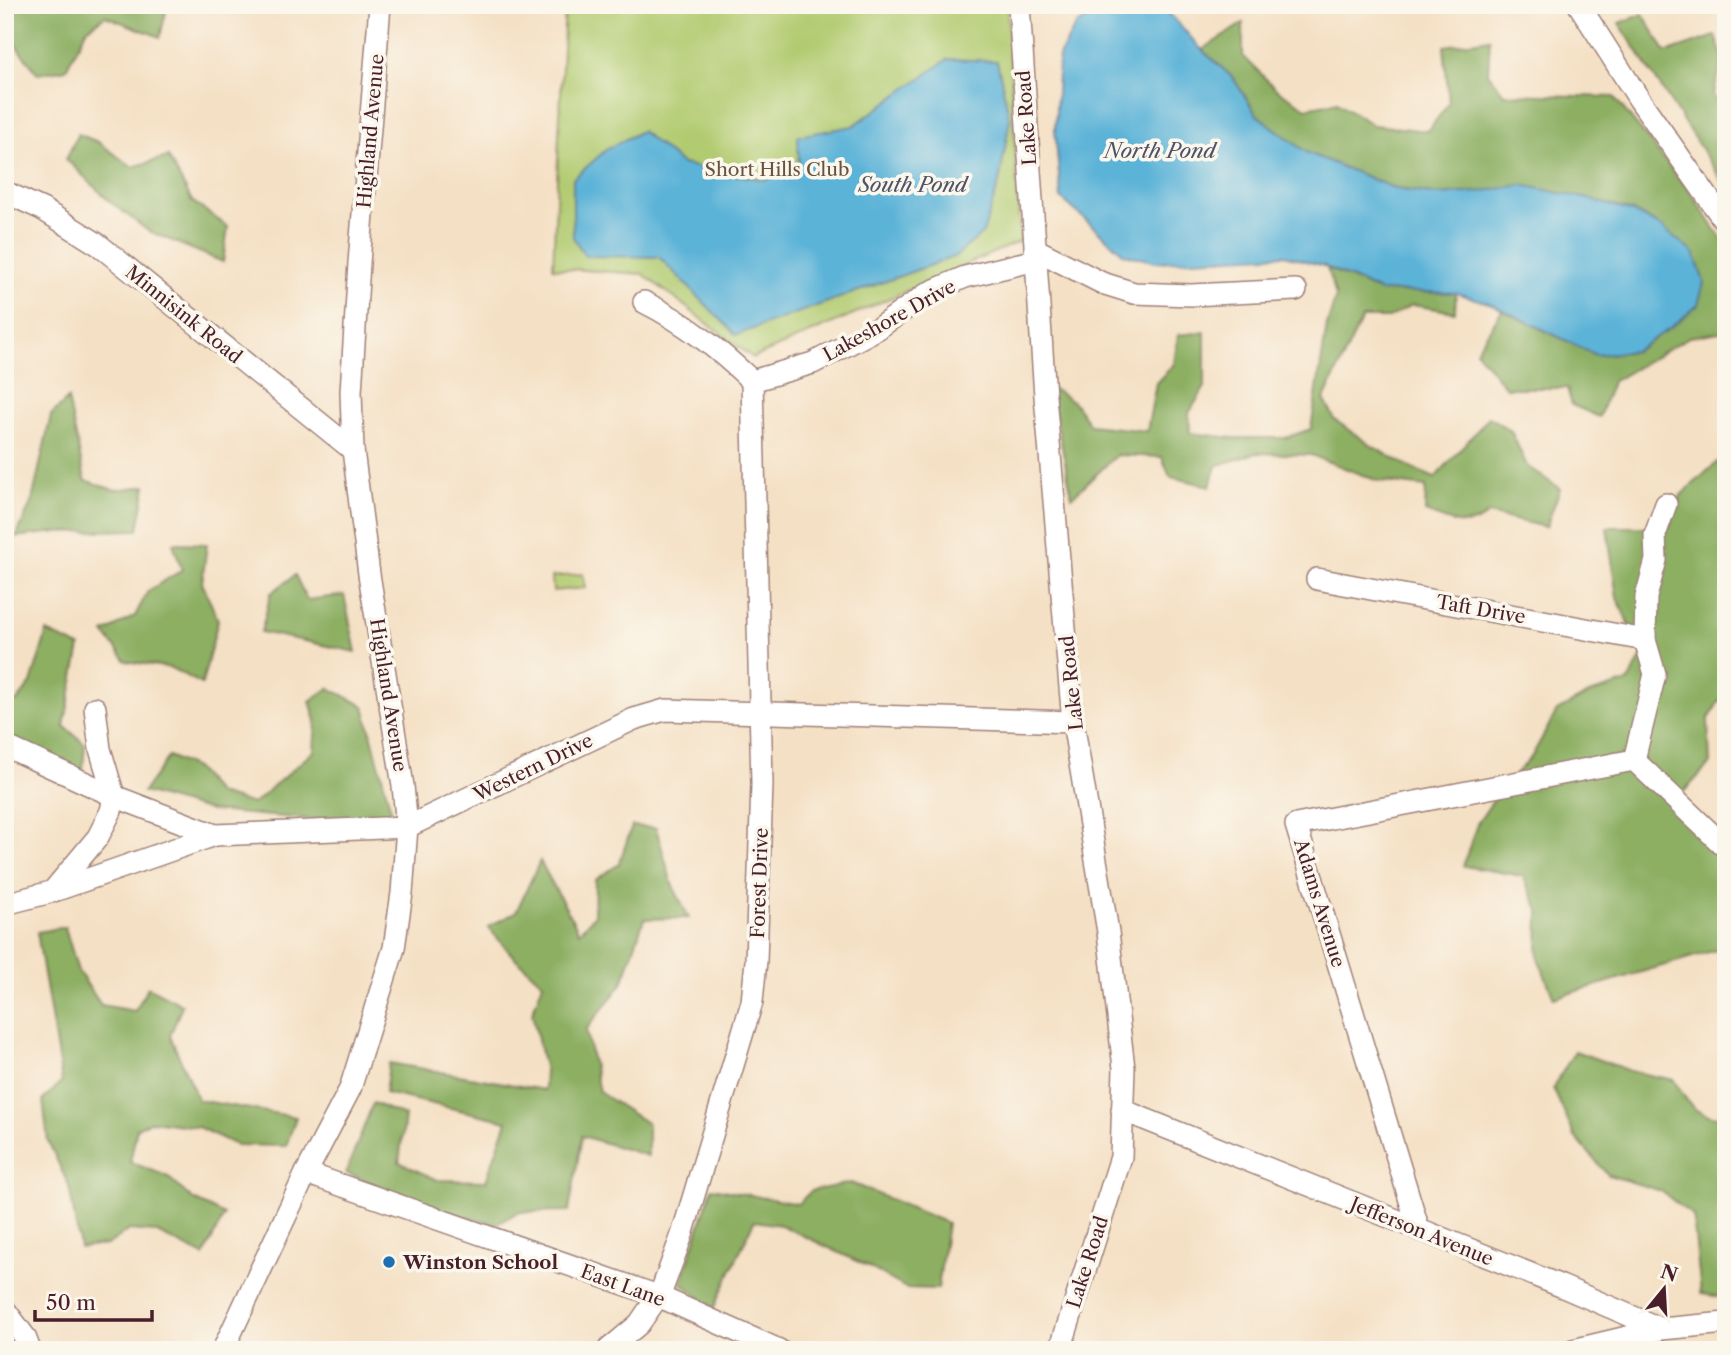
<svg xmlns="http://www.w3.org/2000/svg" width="1731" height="1355" font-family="'Libre Caslon Text',serif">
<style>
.green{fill:#b1cb70;stroke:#7e754e;stroke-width:2}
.forest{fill:#8caf62;stroke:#6b6746;stroke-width:2}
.water{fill:#5bb3d8;stroke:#526982;stroke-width:2}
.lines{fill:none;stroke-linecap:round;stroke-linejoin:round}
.minor-casing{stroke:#9f8078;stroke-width:24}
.minor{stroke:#fff;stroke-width:21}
.poi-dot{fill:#1f6fb2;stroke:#fbf7ec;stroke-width:2.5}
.labels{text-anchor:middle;stroke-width:7;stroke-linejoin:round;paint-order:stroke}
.street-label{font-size:19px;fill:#4a1f2b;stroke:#fbf7ec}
.park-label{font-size:19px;fill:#695340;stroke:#fbf7ec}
.poi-label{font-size:19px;font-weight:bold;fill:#4a1f2b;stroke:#fbf7ec;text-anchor:start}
.water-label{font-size:21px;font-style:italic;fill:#505368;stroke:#fbf7ec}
</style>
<rect width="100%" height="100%" fill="#fbf7ec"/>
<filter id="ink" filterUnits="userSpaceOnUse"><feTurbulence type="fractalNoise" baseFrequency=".0143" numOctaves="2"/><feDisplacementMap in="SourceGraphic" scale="14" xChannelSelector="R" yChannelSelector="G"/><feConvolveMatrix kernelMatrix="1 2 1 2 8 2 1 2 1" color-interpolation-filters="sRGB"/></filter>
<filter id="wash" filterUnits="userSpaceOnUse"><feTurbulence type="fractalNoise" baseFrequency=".00686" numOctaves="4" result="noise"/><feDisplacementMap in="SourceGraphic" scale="28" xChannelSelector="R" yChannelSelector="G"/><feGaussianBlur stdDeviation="1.57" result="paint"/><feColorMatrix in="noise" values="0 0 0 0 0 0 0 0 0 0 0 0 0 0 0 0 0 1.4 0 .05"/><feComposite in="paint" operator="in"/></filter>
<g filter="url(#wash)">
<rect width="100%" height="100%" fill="#f4e0c4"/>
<!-- green -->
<g class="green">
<path d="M565,5H1007L1020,241L753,358L643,274L553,268Z"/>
<path d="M583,574L585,588L553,591L552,577Z"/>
</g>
<!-- forest -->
<g class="forest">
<path d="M5,5H162L167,7L160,37L105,16L87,29L66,69L38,74L13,42L5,36Z"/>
<path d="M1643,14L1666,53L1715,36L1723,58L1713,95L1726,120V187L1619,23Z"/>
<path d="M1243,23V56L1276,89L1306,108L1337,102L1373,125L1428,131L1449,103L1444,46L1490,39L1488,73L1504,94L1614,97L1691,193L1726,245V331L1689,337L1612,382L1599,417L1572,405L1567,388H1506L1476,351L1502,310L1596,355L1635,351L1669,329L1697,305L1662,227L1634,212L1585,198L1478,192L1438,195L1396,189L1305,152L1257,115L1233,78L1202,50Z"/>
<path d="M78,134L98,142L132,167L168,157L192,201L228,227L223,262L148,231L108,200L66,159Z"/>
<path d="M1327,268L1379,291L1456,293L1455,312L1412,305L1389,318H1362L1324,399L1335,420L1372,446L1411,468L1435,478L1489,417L1511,431L1527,466L1560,489L1546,527L1488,514C1467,533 1449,520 1425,512L1426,487L1378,481L1311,455L1256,453L1216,466L1210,486L1170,477L1162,457L1117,455L1072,497L1050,387L1074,402L1090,425L1147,431L1156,383L1174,364L1178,335L1205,332V387L1189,413L1190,433L1233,438H1285L1311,429L1327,325L1336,296Z"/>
<path d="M68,399L85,480L114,490L146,486L138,530L57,532L16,537L32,501L51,415Z"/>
<path d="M1726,454V689L1708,720L1710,764L1671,805L1726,856V947L1554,998L1538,958L1539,910L1523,876L1463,866L1477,824L1497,795L1532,756L1557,711L1589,694L1628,682L1643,654L1617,598L1607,527H1669L1681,495Z"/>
<path d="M173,543L207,544L202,583L218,620L202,684L171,668L126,661L104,633L135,616L148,591L182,570Z"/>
<path d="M295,575L307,600L344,595L356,652L261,632L271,593Z"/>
<path d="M47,632L80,647L64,726L85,744L83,770L5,742V701H17L31,683Z"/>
<path d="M329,688L364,706L392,814L319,820L211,811L143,792L169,756L195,768L218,794L253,804L314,751L316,721L310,701Z"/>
<path d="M632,826L656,828L672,884L689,918L644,919L622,984L586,1030L599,1092L648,1124V1156L582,1136L569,1211L518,1212L497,1224L440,1211L346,1173L373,1103L405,1116L399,1162L437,1180L486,1181L507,1121L385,1093L389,1063L544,1090L545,1071L532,1013L543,983L513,956L488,927L516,912L540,861L579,932L594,916L595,880L619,864Z"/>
<path d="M65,927L78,971L101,1005L135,1011L148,987L182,1005L170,1036L198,1100L296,1117L286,1146L236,1145L198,1127L151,1121L137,1128L130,1162L167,1176L192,1199L224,1215L204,1256L155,1232L129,1230L107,1245L80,1248L69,1186L48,1141L43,1100L62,1082L37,932Z"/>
<path d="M1575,1051L1630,1071L1674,1080C1688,1104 1695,1118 1726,1117V1167L1719,1191L1726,1196V1298L1701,1294L1693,1216L1661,1191L1608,1175L1575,1137L1553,1088Z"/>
<path d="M851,1183L947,1223L938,1289L906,1288L867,1266L781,1225L754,1221L714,1308L681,1283L712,1188L798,1204L811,1191Z"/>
</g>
<!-- water -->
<g class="water">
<path d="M1115,5H1154L1169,13L1202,50L1233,78L1257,115L1306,152L1396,189L1438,195L1478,192L1522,185L1585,198L1633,212L1662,227L1694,253L1704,282L1698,305L1669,329L1635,351L1596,355L1489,303L1456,293L1379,291L1324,266L1284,255L1156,262L1124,254L1061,198L1055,129L1059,56L1076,25Z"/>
<path d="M948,59L997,61L1010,119L999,183L983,233L956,256L736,335L659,257L585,256L573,237V179L607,149L641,131L682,164L764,180L799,170L798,136L853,126Z"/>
</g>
</g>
<g filter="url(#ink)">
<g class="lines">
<!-- minor casing -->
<g class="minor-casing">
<g id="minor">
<path d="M1019,5L1045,396L1073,722L1108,932L1124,1068L1121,1157L1060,1350"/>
<path d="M1579,5L1639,99L1726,223"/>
<path d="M5,192L42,209L99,245L353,450"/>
<path d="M1035,249L1102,283L1134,293L1191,295L1296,290"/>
<path d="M644,302C686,323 718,349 752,381L813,363L877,329L928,293L965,277L1036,260"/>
<path d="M1317,579L1645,640"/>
<path d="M5,749L14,750L114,796L215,835"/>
<path d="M1634,760L1655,674L1645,640L1646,597L1656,560L1655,535L1666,504"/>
<path d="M1634,760L1726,848"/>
<path d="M53,891L98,837L111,811L114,796L100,749L95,708"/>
<path d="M5,904L51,892L215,835L407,827L634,719L665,710L1073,722"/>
<path d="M1122,1110L1561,1286L1661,1329L1726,1323"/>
<path d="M306,1173L658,1296L779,1350"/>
<path d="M1419,1230L1296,825L1634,760"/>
<path d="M5,1310L25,1337L30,1350"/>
<path d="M223,1350L306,1173L350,1089L394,948L402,893L407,827L403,786L369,574L353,450L351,392L359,263L380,5"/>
<path d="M608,1350L639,1324L661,1292L682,1235L752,1002L756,961L762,784L752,381"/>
<path d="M1573,1350L1661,1329"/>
</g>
</g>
<!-- minor -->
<use href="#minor" class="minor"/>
</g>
</g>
<!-- markers -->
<circle class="poi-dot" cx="389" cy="1262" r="7"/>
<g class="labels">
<!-- street labels -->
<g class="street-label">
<text transform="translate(1026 118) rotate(-94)" y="7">Lake Road</text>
<text transform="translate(370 131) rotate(-85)" y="7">Highland Avenue</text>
<text transform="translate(184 314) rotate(39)" y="7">Minnisink Road</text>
<text transform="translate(889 320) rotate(-29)" y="7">Lakeshore Drive</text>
<text transform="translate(1481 609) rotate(10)" y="7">Taft Drive</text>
<text transform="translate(1071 683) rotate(-96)" y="7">Lake Road</text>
<text transform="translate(389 695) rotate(81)" y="7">Highland Avenue</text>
<text transform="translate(533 767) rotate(-26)" y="7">Western Drive</text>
<text transform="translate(759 883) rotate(-88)" y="7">Forest Drive</text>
<text transform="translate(1320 903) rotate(73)" y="7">Adams Avenue</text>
<text transform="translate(1422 1231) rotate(22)" y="7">Jefferson Avenue</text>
<text transform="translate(1087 1262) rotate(-72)" y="7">Lake Road</text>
<text transform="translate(623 1285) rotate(20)" y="7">East Lane</text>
</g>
<!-- park labels -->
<g class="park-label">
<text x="777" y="176">Short Hills Club</text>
</g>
<!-- poi labels -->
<g class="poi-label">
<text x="403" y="1269">Winston School</text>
</g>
<!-- water labels -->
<g class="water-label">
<text x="1160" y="158">North Pond</text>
<text x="913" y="192">South Pond</text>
</g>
</g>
<!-- margin -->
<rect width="1731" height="1355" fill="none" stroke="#fbf7ec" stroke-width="28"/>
<!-- north arrow -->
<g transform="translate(1664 1289) rotate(18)" stroke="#fbf7ec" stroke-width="5" paint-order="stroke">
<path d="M0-5L12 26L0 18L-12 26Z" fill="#4a1f2b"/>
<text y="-10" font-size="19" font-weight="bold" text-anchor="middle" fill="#4a1f2b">N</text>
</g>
<!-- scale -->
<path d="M35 1310v10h117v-10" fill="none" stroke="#4a1f2b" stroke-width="3.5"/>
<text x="46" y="1310" font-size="21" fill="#4a1f2b" stroke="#fbf7ec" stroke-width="5" paint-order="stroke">50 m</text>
</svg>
